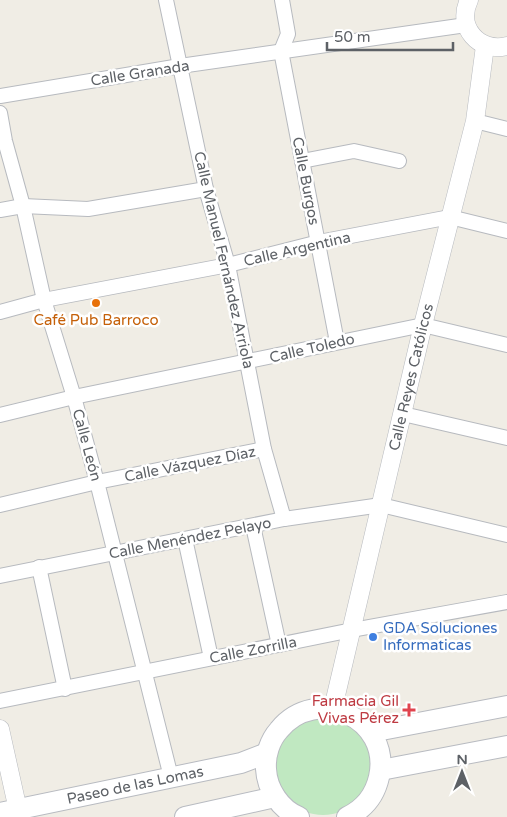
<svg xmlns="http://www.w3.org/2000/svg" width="507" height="817" font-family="'Varela Round',sans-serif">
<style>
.green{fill:#c0e8c1}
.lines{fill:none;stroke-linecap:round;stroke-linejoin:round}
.minor-casing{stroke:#b7babf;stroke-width:16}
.tertiary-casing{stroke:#b7babf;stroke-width:19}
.secondary-casing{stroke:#b8bbc1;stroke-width:22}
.minor{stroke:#fff;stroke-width:14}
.tertiary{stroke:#fff;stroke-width:18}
.secondary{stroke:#fff;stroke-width:20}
.food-dot{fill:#e8710a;stroke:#fff;stroke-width:2}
.shop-dot{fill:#3f7fe0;stroke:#fff;stroke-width:2}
.health-dot{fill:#e0444e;stroke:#fff;stroke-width:2}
.labels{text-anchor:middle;stroke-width:5;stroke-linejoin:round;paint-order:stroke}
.street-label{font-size:15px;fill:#5d6166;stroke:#fff}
.food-label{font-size:15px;fill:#c56008;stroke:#fff}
.shop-label{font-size:15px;fill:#366cbe;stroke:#fff;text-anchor:start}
.health-label{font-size:15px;fill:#be3a42;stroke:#fff;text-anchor:end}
</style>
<rect width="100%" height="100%" fill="#f0ede5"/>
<!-- green -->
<circle class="green" cx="323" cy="766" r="49"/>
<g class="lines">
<!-- minor casing -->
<g class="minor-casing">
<g id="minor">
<path d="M166,0L206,189L228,265L264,449L284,519"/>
<path d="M281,51L337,342"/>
<path d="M281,51L288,34L282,0"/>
<path d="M0,96L180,66L466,25"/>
<path d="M0,113L5,141L23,206L44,300L74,397L97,482L171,777"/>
<path d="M475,121L507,129"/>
<path d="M302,161L354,151L399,161"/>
<path d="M0,210L23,206L88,209L206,189"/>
<path d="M0,312L44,300L228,265L319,242L450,217L507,231"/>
<path d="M403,414L507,438"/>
<path d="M0,415L74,397L423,325L507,345"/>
<path d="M0,505L97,482L264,449"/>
<path d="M253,526L279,645"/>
<path d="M185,539L211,658"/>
<path d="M39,567L65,689"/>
<path d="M0,576L284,519L381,505L507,535"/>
<path d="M0,701L352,630L507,602"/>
</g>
</g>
<!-- tertiary casing -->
<g class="tertiary-casing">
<g id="tertiary">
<path d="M469,0C456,27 479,53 507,46"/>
<path id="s1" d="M333,708L423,325L475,121L485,46"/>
<path d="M0,729L18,810"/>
</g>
</g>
<!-- secondary casing -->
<g class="secondary-casing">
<g id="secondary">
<path d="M371,732L507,706"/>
<path d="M381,770L507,746"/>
<path id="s2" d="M0,813L241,763L267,753"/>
<path d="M185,817L275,797"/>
<path d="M299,817C280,809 267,789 266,769C265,755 270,740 279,730C316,684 392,718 379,777C375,795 364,809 347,817"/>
</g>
</g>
<!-- minor -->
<use href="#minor" class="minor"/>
<!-- tertiary -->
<use href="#tertiary" class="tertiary"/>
<!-- secondary -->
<use href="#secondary" class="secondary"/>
</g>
<!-- markers -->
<circle class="food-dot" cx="96" cy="303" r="5"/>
<circle class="shop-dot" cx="373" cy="637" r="5"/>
<path class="health-dot" d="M406.5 702.5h5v5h5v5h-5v5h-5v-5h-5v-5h5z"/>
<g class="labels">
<!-- street labels -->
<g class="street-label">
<text transform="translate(140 73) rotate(-9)" y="5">Calle Granada</text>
<text transform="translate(306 181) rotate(79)" y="5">Calle Burgos</text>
<text transform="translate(297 249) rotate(-13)" y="5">Calle Argentina</text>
<text transform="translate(224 260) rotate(77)" y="5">Calle Manuel Fernández Arriola</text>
<text transform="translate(312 348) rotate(-13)" y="5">Calle Toledo</text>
<text dy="5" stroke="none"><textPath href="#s1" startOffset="340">Calle Reyes Católicos</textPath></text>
<text transform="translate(87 445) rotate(75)" y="5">Calle León</text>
<text transform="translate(190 464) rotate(-11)" y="5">Calle Vázquez Díaz</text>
<text transform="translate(190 538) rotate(-11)" y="5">Calle Menéndez Pelayo</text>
<text transform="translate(253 650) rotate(-11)" y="5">Calle Zorrilla</text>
<text dy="5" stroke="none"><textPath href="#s2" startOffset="138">Paseo de las Lomas</textPath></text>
</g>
<!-- food labels -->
<g class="food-label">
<text x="96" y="325">Café Pub Barroco</text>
</g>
<!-- shop labels -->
<g class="shop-label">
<text x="383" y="633">GDA Soluciones<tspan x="383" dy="17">Informaticas</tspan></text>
</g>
<!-- health labels -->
<g class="health-label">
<text x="399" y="706">Farmacia Gil<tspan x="399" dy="17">Vivas Pérez</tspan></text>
</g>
</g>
<!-- north arrow -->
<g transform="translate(462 772)" stroke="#ffffff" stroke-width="4" paint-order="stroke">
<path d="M0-4L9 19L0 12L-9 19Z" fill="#5d6166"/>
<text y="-8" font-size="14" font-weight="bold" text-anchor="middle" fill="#5d6166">N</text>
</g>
<!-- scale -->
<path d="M327 42v8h126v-8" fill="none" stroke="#5d6166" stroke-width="2.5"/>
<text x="334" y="42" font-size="15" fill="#5d6166" stroke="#ffffff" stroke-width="4" paint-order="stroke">50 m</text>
</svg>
